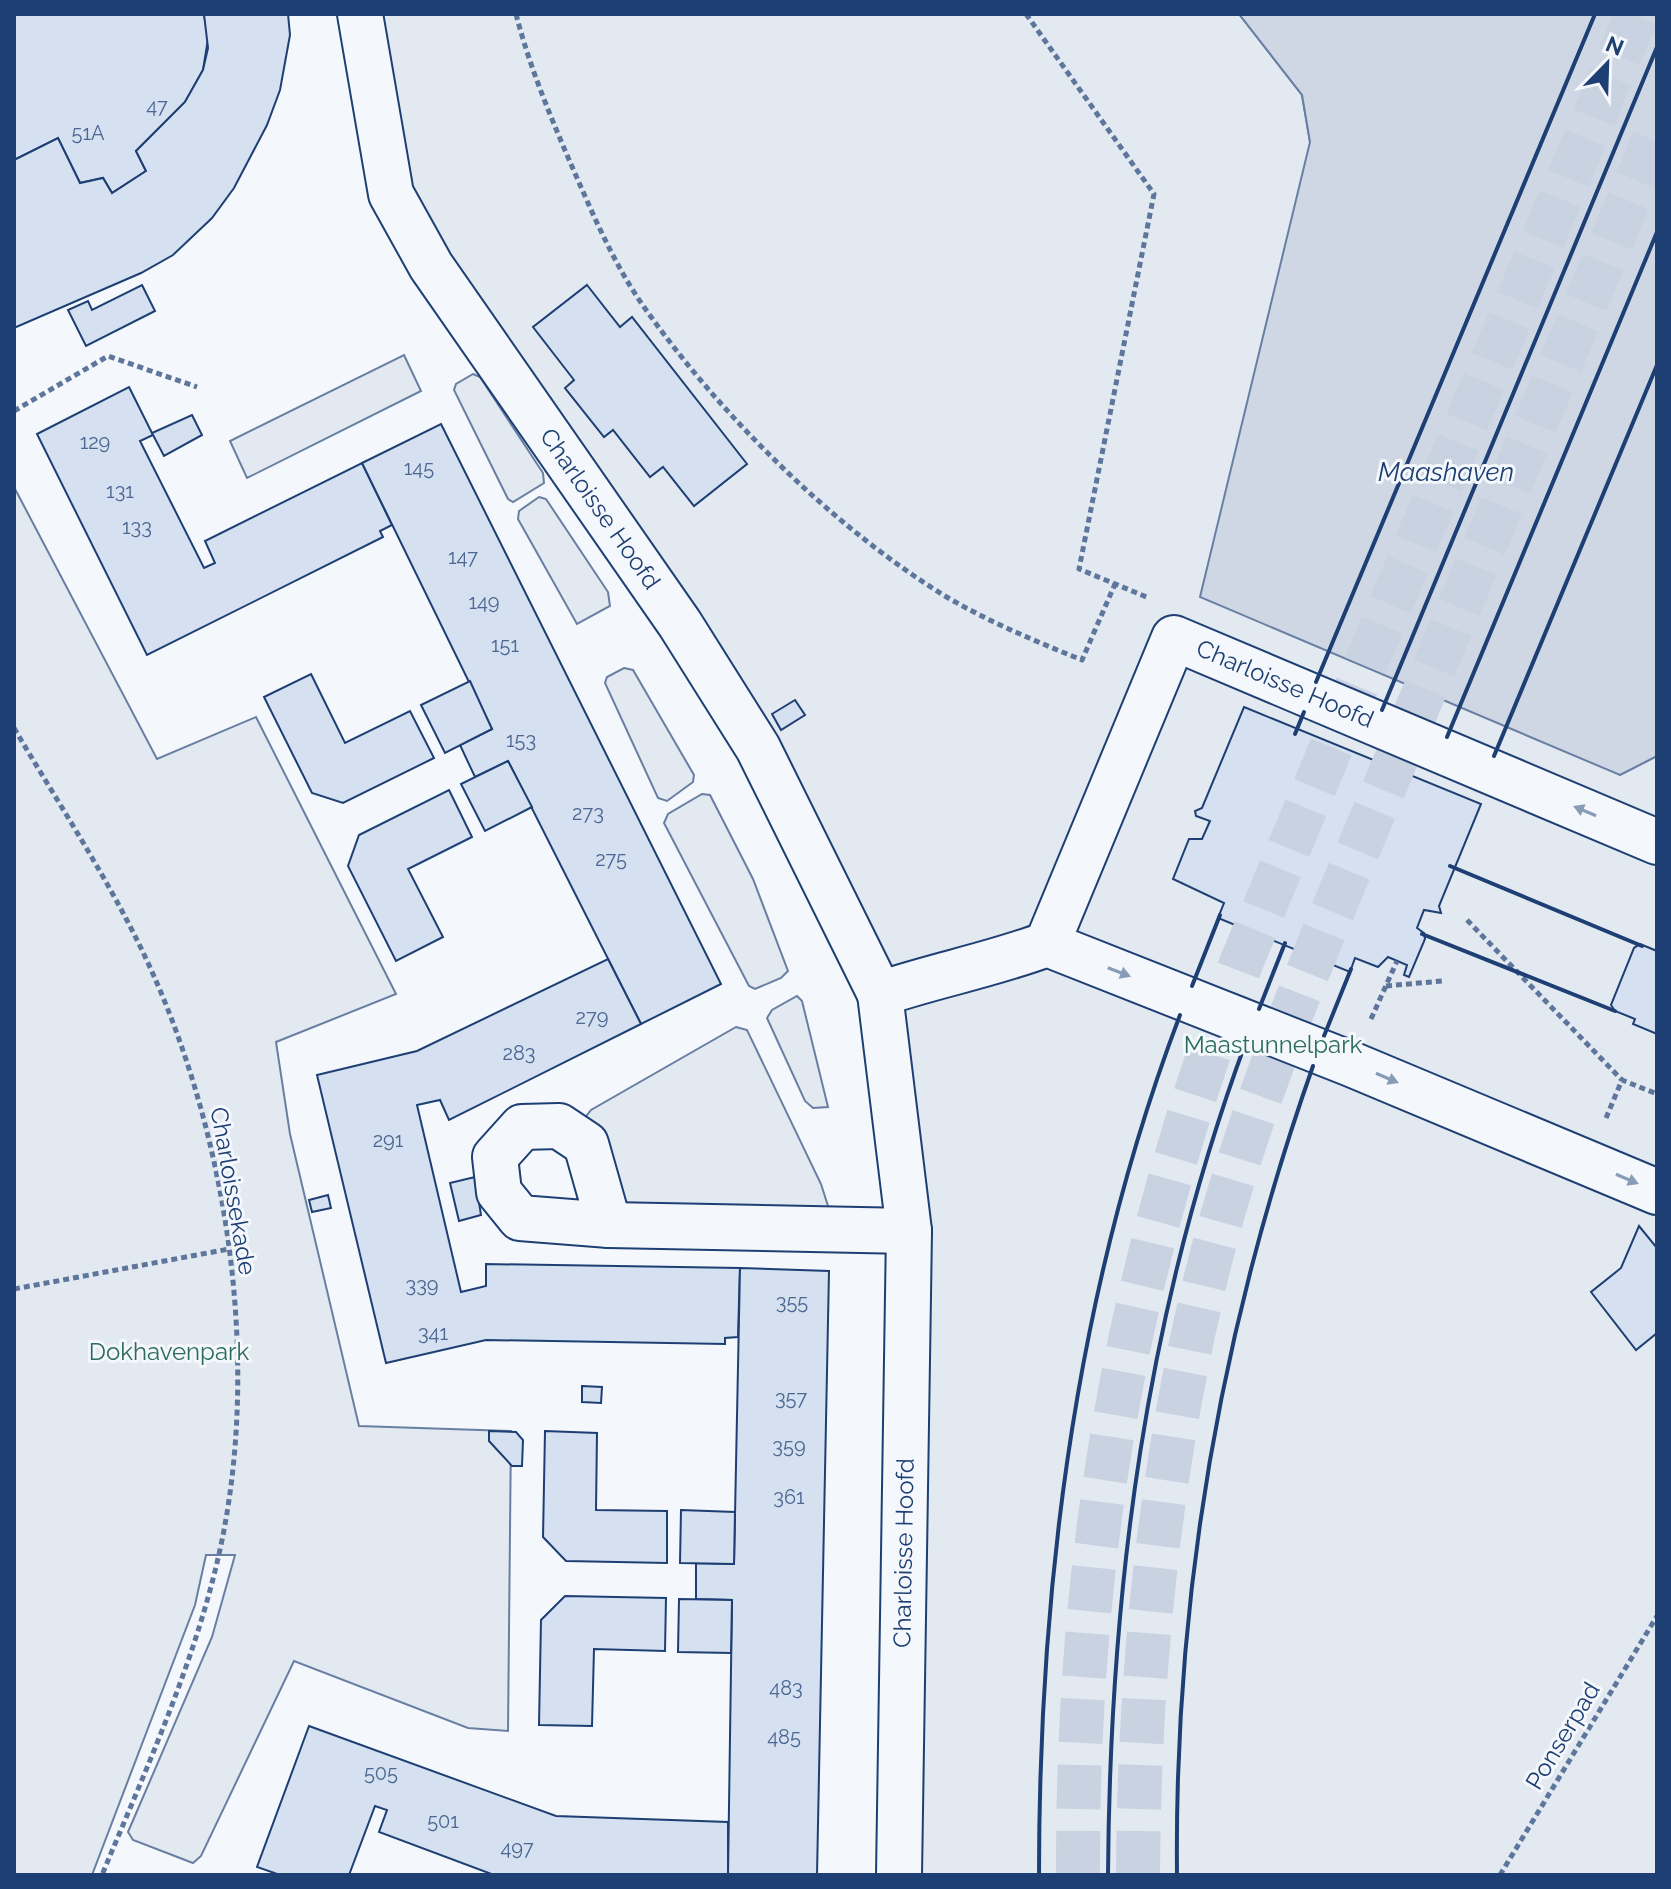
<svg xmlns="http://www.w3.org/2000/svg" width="1671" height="1889" font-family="Raleway,sans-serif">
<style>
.green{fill:#e3e9f0;stroke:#687fa3;stroke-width:2}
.water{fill:#cfd7e4;stroke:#687fa3;stroke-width:2}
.building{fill:#d5e0f0;stroke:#1d3f73;stroke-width:2}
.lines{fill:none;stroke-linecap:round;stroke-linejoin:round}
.trunk-tunnel{stroke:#c9d2e0;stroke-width:44;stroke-dasharray:44 22;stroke-linecap:butt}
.minor-casing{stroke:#1d3f73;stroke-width:48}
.path{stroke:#5e769c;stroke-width:5;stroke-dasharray:6 4;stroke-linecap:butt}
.minor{stroke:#f4f7fb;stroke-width:44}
.wall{stroke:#1d3f73;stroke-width:4}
.oneway{fill:#889bb7}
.labels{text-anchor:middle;stroke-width:6;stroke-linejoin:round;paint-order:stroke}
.number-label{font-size:20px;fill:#4b6792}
.street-label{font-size:24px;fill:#1d3f73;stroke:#f4f7fb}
.park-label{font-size:24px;fill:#2c6c60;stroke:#f4f7fb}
.water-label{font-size:26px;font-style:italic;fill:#1d3f73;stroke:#f4f7fb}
</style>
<rect width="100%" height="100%" fill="#f4f7fb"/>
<!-- green -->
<g class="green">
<path d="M360,14H1239L1302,95L1310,142L1620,775L1657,756V1875H899L909,1231L880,994L798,825L431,266Z"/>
<path d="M404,355L421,391L247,478L230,441Z"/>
<path d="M473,374L480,377L543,473L544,483L513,502L508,499L454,390L456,384Z"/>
<path d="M14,487L157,759L256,717L396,994L276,1042L290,1134L359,1426L511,1431L508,1731L468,1728L294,1661L201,1856L193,1863L133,1840L128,1832L212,1637L235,1555H206L195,1605L92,1875H14Z"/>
<path d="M539,497L546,499L608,592L610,606L577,624L518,519L519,511Z"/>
<path d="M624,668L633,670L694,775L693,782L667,801L658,798L605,683L607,677Z"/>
<path d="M702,794L710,795L753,879L788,971L781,978L755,989L749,986L664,823L668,814Z"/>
<path d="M797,996L802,1001L828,1107L813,1108L805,1101L767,1018L772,1010Z"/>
<path d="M736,1027L747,1030L821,1184L828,1206L825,1216L624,1204L584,1119L591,1110Z"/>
</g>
<!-- water -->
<path class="water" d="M1239,14H1657V756L1620,775L1200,597L1310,142L1302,95Z"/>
<!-- building -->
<g class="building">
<path d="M14,14H204L208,39L203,70L185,102L136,151L146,171L112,193L103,178L80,183L58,138L14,160Z"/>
<path d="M204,14H288L290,35L280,90L267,125L234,188L212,218L173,255L141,273L14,328V160L58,138L80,183L103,178L112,193L146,171L136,151L185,102L203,70L208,48Z"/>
<path d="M142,285L155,311L86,346L68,310L88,301L92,310Z"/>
<path d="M587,285L620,327L632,317L747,464L694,506L663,467L650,477L613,430L604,437L565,388L574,380L533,327Z"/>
<path d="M129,387L153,435L140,441L204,568L215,563L205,541L362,463L392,525L380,531L383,537L147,655L37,434Z"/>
<path d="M192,415L202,435L164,456L152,433Z"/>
<path d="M441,424L721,984L641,1024L508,761L475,777L460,745L492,729L362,463Z"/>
<path d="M311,674L345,743L410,711L434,758L343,803L312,793L264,697Z"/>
<path d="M470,681L492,729L445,753L421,705Z"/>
<path d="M795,700L805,715L781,730L772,714Z"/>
<path d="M1244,707L1481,804L1439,906L1441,913L1424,910L1417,928L1424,933L1425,939L1409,977L1404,975L1407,965L1388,957L1378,967L1355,958L1350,972L1218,918L1224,903L1173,879L1189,839H1202L1210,821L1196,816L1195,811L1202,808Z"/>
<path d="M508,761L532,807L485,831L461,784Z"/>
<path d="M449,790L472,837L408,869L443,937L396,961L348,866L359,835Z"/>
<path d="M1640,944L1657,951V1034L1633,1024L1635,1019L1615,1011L1611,1005L1634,948Z"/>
<path d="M608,959L641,1024L449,1120L440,1100L417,1105L461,1292L486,1286V1264L740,1268L738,1337L725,1338V1344L486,1340L386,1363L317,1075L417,1051Z"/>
<path d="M475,1177L481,1215L459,1221L450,1183Z"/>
<path d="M328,1195L331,1208L312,1212L309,1200Z"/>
<path d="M1639,1226L1657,1248V1333L1636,1350L1591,1292L1621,1268Z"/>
<path d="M740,1268L829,1271L817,1875H728L732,1600L696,1599V1563L734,1564Z"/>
<path d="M582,1386L602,1387L601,1403L582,1402Z"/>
<path d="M489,1431L516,1432L523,1440L522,1466H512L489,1441Z"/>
<path d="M545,1431L597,1433L596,1510L667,1511V1563L566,1561L543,1537Z"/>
<path d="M681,1510L735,1512L734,1564L680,1563Z"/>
<path d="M565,1596L666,1598L665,1651L594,1649L592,1726L539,1725L541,1620Z"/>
<path d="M679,1599L732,1600L731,1653L678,1652Z"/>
<path d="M309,1726L556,1816L728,1822V1875H494L379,1832L387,1810L375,1806L349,1875H280L257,1867Z"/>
</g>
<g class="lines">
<!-- trunk-tunnel -->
<g class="trunk-tunnel">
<path d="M1078,1875C1077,1550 1127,1266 1242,961L1637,14"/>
<path d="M1138,1875C1139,1678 1158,1482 1203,1290C1246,1107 1323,935 1395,762C1482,552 1570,342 1657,132"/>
</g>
<!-- minor casing -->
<g class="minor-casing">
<g id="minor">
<path d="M360,14L391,194L431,266L680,624L758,748L880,994"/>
<path d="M1047,944L1174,638L1657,842"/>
<path d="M559,1126L586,1144L609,1225L520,1218L499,1192L495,1157L522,1127Z"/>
<path d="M609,1225L909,1231"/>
<path d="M899,1875L909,1231L880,994C935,975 992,965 1047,944L1351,1064L1657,1192"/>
</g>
</g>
<!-- path -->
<g class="path">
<path d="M516,14C529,65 549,113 570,162C592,212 613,263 644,307C720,415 833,527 945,596C989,622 1035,641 1082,660L1115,584"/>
<path d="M1026,14L1154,194L1079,569L1149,598"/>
<path d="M14,411L108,356L197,387"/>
<path d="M14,728C54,796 98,863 134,934C228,1119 266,1368 215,1571C189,1676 143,1776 102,1875"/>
<path d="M1467,920L1622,1080"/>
<path d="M1386,986L1442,981"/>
<path d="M1371,1019L1397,961"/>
<path d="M1606,1118L1622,1080L1657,1094"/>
<path d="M14,1289L229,1249"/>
<path d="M1500,1875L1657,1616"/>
</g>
<!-- minor -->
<use href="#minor" class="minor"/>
<!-- wall -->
<g class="wall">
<path d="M1316,682L1595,14"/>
<path d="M1382,710L1657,47"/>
<path d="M1295,734L1304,712"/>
<path d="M1447,737L1657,232"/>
<path d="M1494,756L1657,365"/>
<path d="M1450,866L1642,946"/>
<path d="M1422,934L1615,1011"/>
<path d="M1192,986L1220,915"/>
<path d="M1259,1009L1285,943"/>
<path d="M1324,1036L1351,969"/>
<path d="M1039,1875C1039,1584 1076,1289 1180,1015"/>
<path d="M1108,1875C1110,1587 1146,1311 1247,1039"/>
<path d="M1177,1875C1174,1598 1221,1327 1313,1066"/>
</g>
</g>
<!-- one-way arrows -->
<defs><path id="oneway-solid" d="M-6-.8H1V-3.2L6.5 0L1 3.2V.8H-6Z" transform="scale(2)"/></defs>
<g class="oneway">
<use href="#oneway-solid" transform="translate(1585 811) rotate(-157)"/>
<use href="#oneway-solid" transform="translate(1119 972) rotate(21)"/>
<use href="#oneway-solid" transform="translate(1387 1078) rotate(23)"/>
<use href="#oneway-solid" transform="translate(1627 1179) rotate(23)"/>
</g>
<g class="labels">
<!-- number labels -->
<g class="number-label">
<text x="157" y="113">47</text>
<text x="88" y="140">51A</text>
<text x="95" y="449">129</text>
<text x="419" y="475">145</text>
<text x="120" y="498">131</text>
<text x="137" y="534">133</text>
<text x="463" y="564">147</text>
<text x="484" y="609">149</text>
<text x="505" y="652">151</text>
<text x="521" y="747">153</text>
<text x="588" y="820">273</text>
<text x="611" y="866">275</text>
<text x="592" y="1024">279</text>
<text x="519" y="1060">283</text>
<text x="388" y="1147">291</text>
<text x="422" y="1292">339</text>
<text x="792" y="1309">355</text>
<text x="433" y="1340">341</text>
<text x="791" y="1405">357</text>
<text x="789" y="1453">359</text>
<text x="789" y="1504">361</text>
<text x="786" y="1695">483</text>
<text x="784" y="1744">485</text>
<text x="381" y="1780">505</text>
<text x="443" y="1828">501</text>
<text x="517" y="1855">497</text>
</g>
<!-- street labels -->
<g class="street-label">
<text transform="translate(600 509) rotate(55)" y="8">Charloisse Hoofd</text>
<text transform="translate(1285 684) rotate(23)" y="8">Charloisse Hoofd</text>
<text transform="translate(233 1191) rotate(80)" y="8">Charloissekade</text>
<text transform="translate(904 1553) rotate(-89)" y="8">Charloisse Hoofd</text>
<text transform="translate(1563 1736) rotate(-59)" y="8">Ponserpad</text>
</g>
<!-- park labels -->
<g class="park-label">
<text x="1273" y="1053">Maastunnelpark</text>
<text x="169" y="1360">Dokhavenpark</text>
</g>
<!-- water labels -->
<g class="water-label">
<text x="1446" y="481">Maashaven</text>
</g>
</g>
<!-- border -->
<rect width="1671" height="1889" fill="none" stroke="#1d3f73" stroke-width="32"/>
<!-- north arrow -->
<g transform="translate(1607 64) rotate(23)" stroke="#f4f7fb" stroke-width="6" paint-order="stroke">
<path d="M0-6L14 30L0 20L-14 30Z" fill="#1d3f73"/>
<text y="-12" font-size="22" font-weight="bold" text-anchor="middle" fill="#1d3f73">N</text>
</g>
</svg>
